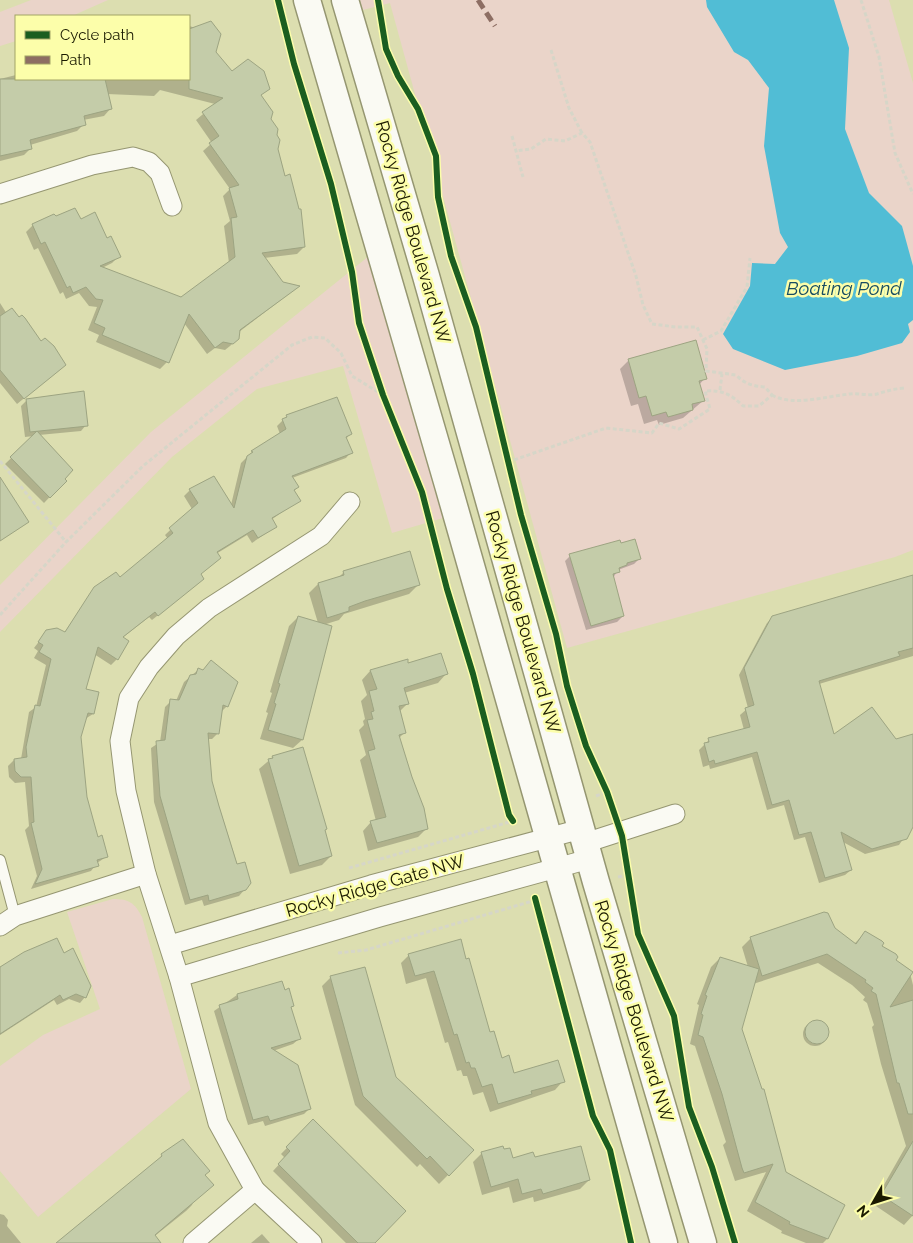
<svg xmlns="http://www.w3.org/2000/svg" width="913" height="1243" font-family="Raleway,sans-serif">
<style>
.green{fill:#ead4c9}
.water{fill:#51bdd5}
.shadow{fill:#0003}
.building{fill:#c4cca9;stroke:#9da482}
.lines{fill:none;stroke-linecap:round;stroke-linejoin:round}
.lane-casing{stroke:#959671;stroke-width:12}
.street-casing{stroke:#959671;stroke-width:21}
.secondary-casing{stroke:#959671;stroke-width:29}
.path{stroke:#d6d6c8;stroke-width:3;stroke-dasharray:4 2.5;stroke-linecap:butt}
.lane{stroke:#fafaf3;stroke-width:10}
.street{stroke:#fafaf3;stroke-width:19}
.secondary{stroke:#fafaf3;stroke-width:26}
.quiet{stroke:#8d6e63;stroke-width:5;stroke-dasharray:10 5;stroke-linecap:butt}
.cycleway-casing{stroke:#fcfeaa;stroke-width:9}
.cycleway{stroke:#1b5e20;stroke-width:6}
.labels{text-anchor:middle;stroke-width:5;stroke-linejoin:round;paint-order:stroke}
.street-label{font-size:18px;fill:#1a1a00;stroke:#fcfeaa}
.water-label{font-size:19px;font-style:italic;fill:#164c62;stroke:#fcfeaa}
</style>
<rect width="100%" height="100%" fill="#dcdeb0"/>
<!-- green -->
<g class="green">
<path d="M31,0H108L72,16H16V41L0,46V12Z"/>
<path d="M360,0H889L913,83V550L895,557L567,648L390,3L363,10Z"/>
<path d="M369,256L443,518L392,533L343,366L257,389L172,457L0,632V585L151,432Z"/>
<path d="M113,899C129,899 135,903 142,917L191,1089L38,1217L0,1171V1066L43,1035L100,1009L67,912Z"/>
</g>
<!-- water -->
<path class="water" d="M706,0H834L849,48L845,129L869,193L902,226L913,266V320L908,324L910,332L902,343L857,356L785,370L733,349L723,334L750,286L752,263L775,264L788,247L780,233L764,146L769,88L748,60L734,52L707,7Z"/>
<!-- shadow -->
<g class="shadow">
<path d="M189,26L196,28L232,73L268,88L260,96L270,120L304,247L297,254L264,258L283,283L298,287L239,332L237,339L230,346L225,350L215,348L207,354L184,323L167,362L160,369L96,342L99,335L88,330L97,307L89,306L79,293L66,299L63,292L60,294L38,248L34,250L26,232L33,225L55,218L80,220L106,239L119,256L112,263L102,268L181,299L229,263L224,226L230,221L223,196L230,189L203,151L212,143L196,120L215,104L160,90L154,96L107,94L111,108L104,116L83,120L84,124L77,131L30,145L31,148L24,155L0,161V79L16,75V79H189Z"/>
<path d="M0,303L7,314L59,370L17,404L0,383Z"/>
<path d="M629,360L705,378L699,385L704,400L683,418L659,425L657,420L644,424L638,404L631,406L620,369Z"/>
<path d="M27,400L86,425L81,431L39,435L65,481L44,503L5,464L34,436L25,437L21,406Z"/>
<path d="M287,416L350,434L346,439L351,452L346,458L292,478L298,487L294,491L299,500L271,520L275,527L252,543L247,535L216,554L199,575L197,584L152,620L149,617L122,638L117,659L111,665L94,654L85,690L93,714L85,719L80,737L86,797L97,838L106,857L97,863L91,871L31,889L37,876L25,830L29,826L25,782L15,783L9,777L8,766L14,760L21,759L29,712L36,707L46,665L34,658L38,651L34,648L47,631L64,633L95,588L120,579L168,539L165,535L192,509L184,496L190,490L231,505L241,463L252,452L280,434L277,426Z"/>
<path d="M0,479L27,522L0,541Z"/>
<path d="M570,556L639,559L634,564L618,570L613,578L623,616L617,622L586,630L565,561Z"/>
<path d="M344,572L418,585L409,594L344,614L339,620L323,625L330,627L302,740L293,748L260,739L268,713L266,712L272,693L270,692L289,626L298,617L318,623L309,593L318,584L337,579Z"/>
<path d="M913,577V656L819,684L834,736L896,741L913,736V825L899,845L865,854L843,842L851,870L845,875L819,883L805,837L794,840L784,805L767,810L752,757L710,769L709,765L703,767L699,750L709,740L744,730L740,715L748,708L739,675L767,623L773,617Z"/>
<path d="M407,661L408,664L446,674L438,683L404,693L408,703L399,712L405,732L399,738L427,828L418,837L368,851L363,831L371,822L376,821L360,760L366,755L359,730L364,725L363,721L365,719L361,701L367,695L362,680L370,671Z"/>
<path d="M198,670L227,706L221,712L218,733L212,739H208L211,781L245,889L239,896L204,906L202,900L185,905L154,802L151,748L160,742L165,707L171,701H176L184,682Z"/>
<path d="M273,757L323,831L331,856L322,865L290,874L259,769Z"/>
<path d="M834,929L854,944L865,933L894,960L909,969L913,985V1215L904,1225L873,1204L906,1146L881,1064L872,1027L874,1025L867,1003L863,1000L865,997L852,985L818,963L753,984L741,1029L785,1172L843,1206L827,1239L823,1243H806L781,1233L782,1231L747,1211L766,1172L735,1181L723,1145L726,1142L695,1046L690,1044L699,1005L697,1004L711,967L720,958L748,967L742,947L751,938Z"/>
<path d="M460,941L489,1034L501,1059L514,1074L563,1081L555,1090L490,1112L483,1092L473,1095L467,1076H463L461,1070L457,1071L448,1042L445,1043L426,978L406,984L401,963L409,955Z"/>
<path d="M0,968L85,997L80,1003L69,999L57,1005L54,1000L0,1035Z"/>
<path d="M331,977L395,1078L473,1150L439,1184L420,1164L417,1167L355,1105L322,986Z"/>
<path d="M237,995L293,1006L290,1008L299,1039L293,1044L273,1051L310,1108L304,1114L265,1126L263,1121L248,1125L214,1011Z"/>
<circle cx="815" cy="1034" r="12"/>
<path d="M313,1121L373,1243H346L273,1171L285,1158L281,1154Z"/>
<path d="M482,1153L513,1160L534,1159L589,1180L580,1189L534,1202L533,1197L513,1203L509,1187L482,1195L473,1162Z"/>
<path d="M162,1155L204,1175L192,1205L186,1211L146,1243H58L157,1162Z"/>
<path d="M0,1214L4,1215L8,1220L7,1226L21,1243H0Z"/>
<path d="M262,1234L270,1243H251Z"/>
</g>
<!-- building -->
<g class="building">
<path d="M211,21L221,34L216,52L232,71L248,59L264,71L270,89L261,95L273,112L271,119L278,129L277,135L280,140L278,149L285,176L290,174L299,209H301L305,247L262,253L283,282L300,286L240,330L239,339L233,344L223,342L215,348L189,314L169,363L102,335L105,328L94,323L103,300L96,299L86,287L73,293L70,286L67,288L45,242L41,244L32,224L54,214L56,216L75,208L81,219L95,212L107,238L111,236L121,257L100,266L181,297L235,257L231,218L237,217L229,188L239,185L209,143L219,136L202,112L223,98L189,89V29Z"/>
<path d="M0,79H105L112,109L84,116L86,125L30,140L32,149L0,156Z"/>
<path d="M12,308L19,317L22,315L25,318L41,341L45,338L54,346L66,365L24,399L0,370V316Z"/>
<path d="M696,340L707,379L699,381L705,401L692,404L693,410L668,417L666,412L652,416L646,396L639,398L628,359Z"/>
<path d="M84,391L88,426L30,432L26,399Z"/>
<path d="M337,397L352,434L346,437L353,453L292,476L299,487L294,490L301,501L272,518L277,527L258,538L253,530L217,552L221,558L201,574L204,579L158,616L155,612L123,637L129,641L118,660L98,647L86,689L99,692L94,714L88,713L81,737L87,797L98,837L102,835L108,857L97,860L99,866L35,884L42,869L31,823L34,822L31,777H21L15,771L14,759L27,757L26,747L35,705L40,706L51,659L39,652L43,645L38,642L46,630L57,628L65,632L94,587L116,572L120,577L173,533L169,528L198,503L189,489L214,476L234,508L247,456L253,452L251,451L286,429L282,419L287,417L286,415Z"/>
<path d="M37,431L73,470L65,479L67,481L50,498L10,457Z"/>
<path d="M0,477L29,522L0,541Z"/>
<path d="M635,539L641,559L627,563V565L619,568L620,572L613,574L624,616L591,626L569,554L620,540L621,543Z"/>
<path d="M410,551L420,585L365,601L349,607V611L327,618L318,583L344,575L343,571Z"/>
<path d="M913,575V648L898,652L900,656L819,681L834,734L872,707L896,739L913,734V827L907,839L872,849L841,832L852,870L825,878L811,832L799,835L789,800L772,805L757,752L715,764L714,760L709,762L704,743L709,742L708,738L750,727L745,708L754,705L744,668L772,616Z"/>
<path d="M298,616L332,626L303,740L268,730L276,704L274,703L280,684L278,683Z"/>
<path d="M441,653L448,674L404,688L409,704L399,706L406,733L399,735L412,777L424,808L428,829L377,843L370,821L386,817L368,751L375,749L367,720L373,719L371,712L374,711L369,691L377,689L370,670L408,659V663Z"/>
<path d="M211,660L238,682L228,707L223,705L219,734L208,733L212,781L219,806L237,864L245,862L251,883L246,890L209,901L208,895L190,900L160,796L156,741L165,740L170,699L179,700L190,675L196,674L198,668L203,670Z"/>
<path d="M303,747L327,829L325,830L332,856L299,866L268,759L273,758L272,756Z"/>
<path d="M824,912L828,913L835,928L856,944L865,931L882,941L884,943L882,946L896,954L898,957L896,960L913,972L890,1007L913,1000V1114H908L899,1083H897L876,994L871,991L873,988L865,982L866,980L827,954L762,976L750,937Z"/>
<path d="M57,938L64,953L73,948L91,986L86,998L76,994L63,1000L60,995L0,1034V967L24,952Z"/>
<path d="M461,939L466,959L469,958L490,1032L494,1031L502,1058L509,1055L514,1073L558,1060L565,1082L531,1091L532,1094L498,1104L492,1084L482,1087L475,1068H471L469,1062L466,1063L457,1034L454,1035L434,971L415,976L408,954Z"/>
<path d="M720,957L759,969L742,1029L762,1089H764L786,1172L845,1205L828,1239L789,1224L790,1222L755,1202L773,1164L744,1173L742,1168L722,1094L703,1037L698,1035L703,1015L701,1014L707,996L705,995Z"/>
<path d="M365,967L396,1077L474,1150L449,1176L430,1156L427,1159L363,1096L330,976Z"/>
<path d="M282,981L285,990L289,988L294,1006L291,1007L301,1039L271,1048L298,1065L311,1109L270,1121L268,1116L253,1120L219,1005L238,999L237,994Z"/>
<circle cx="817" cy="1032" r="12"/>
<path d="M313,1119L406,1211L375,1243H358L278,1164L290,1151L286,1147Z"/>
<path d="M183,1139L210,1171L205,1175L214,1185L155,1235L161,1243H56L162,1156L161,1154Z"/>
<path d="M913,1141V1216L881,1195Z"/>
<path d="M503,1146L504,1149L510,1148L513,1158L533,1152L535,1157L581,1146L590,1180L543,1194L541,1189L522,1194L518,1179L491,1187L481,1152Z"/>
</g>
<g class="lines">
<!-- lane casing -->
<g class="lane-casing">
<path id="lane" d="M0,860L15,916"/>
</g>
<!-- street casing -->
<g class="street-casing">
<g id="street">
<path d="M0,194L92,165L133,157L149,162L160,173L172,206"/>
<path d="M585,843L675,814"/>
<path d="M0,926L15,916L146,874"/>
<path d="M170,945L371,885L581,829"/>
<path d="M179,977L380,917L589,859"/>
<path d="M255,1190L312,1243"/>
<path d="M193,1243L255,1190L218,1123L179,977L146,874L126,791L120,741L129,698L149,667L176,636L209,608L321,536L350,502"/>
</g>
</g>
<!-- secondary casing -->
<g class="secondary-casing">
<g id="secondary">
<path d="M307,0L448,485L664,1243"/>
<path d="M345,0L426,276L596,882L703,1243"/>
</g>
</g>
<!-- path -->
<g class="path">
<path d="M861,0L879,57L895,153L913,194"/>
<path d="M551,50L569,108L582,133"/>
<path d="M512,136L523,177"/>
<path d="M703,340L721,331L747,287L750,258"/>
<path d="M720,390L722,374"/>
<path d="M772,395C793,407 827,396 850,394C858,393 869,396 877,394C886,391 894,389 904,388"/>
<path d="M0,461L66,542"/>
<path d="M508,462L606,428L652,433L659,423L679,429L710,409L705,391C722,390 731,394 743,406H759L772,395L765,387C753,386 745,384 736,375L706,371L707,349L697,327H676L652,324L643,305L636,276L590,142L582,133L565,141L546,139L531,149L515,151"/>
<path d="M0,615L66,542L143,466L292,345L312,337L325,338L341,353L352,376L383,395"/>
<path d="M596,796L607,792"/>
<path d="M349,868L513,821"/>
<path d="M618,877L628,875"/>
<path d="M338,953L366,950L529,902L535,898"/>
</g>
<!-- lane -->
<use href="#lane" class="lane"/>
<!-- street -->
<use href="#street" class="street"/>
<!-- secondary -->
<use href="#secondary" class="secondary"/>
<!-- quiet -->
<path class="quiet" d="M478,0L495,26"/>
<!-- cycleway casing -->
<g class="cycleway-casing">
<g id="cycleway">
<path d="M278,0L294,64L331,184L352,272L359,323L383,395L422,492L447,589L473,674L509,815L513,821"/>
<path d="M378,0L386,49L398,76L418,109L436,156L438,197L451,256L476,327L521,515L556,634L567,686L586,746L607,792L622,836L638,934L674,1016L689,1107L712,1167L735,1243"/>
<path d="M535,898L593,1116L610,1150L631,1243"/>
</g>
</g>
<!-- cycleway -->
<use href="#cycleway" class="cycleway"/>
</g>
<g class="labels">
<!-- street labels -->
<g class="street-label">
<text transform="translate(413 232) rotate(74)" y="6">Rocky Ridge Boulevard NW</text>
<text transform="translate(523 622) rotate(74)" y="6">Rocky Ridge Boulevard NW</text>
<text transform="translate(375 886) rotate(-16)" y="6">Rocky Ridge Gate NW</text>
<text transform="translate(634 1011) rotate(73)" y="6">Rocky Ridge Boulevard NW</text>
</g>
<!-- water labels -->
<g class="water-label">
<text x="844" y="295">Boating Pond</text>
</g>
</g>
<!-- legend -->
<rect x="15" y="15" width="175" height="65" fill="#fcfeaa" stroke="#a2a366"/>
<rect x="25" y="31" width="25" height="8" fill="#1b5e20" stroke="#a2a366"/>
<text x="60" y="40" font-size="15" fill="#1a1a00">Cycle path</text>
<rect x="25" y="56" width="25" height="8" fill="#8d6e63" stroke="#a2a366"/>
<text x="60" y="65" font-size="15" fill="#1a1a00">Path</text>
<!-- north arrow -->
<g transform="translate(873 1203) rotate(231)" stroke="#fcfeaa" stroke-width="4" paint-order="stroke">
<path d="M0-4L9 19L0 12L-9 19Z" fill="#1a1a00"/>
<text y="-8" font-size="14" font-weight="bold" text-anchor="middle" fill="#1a1a00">N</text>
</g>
</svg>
